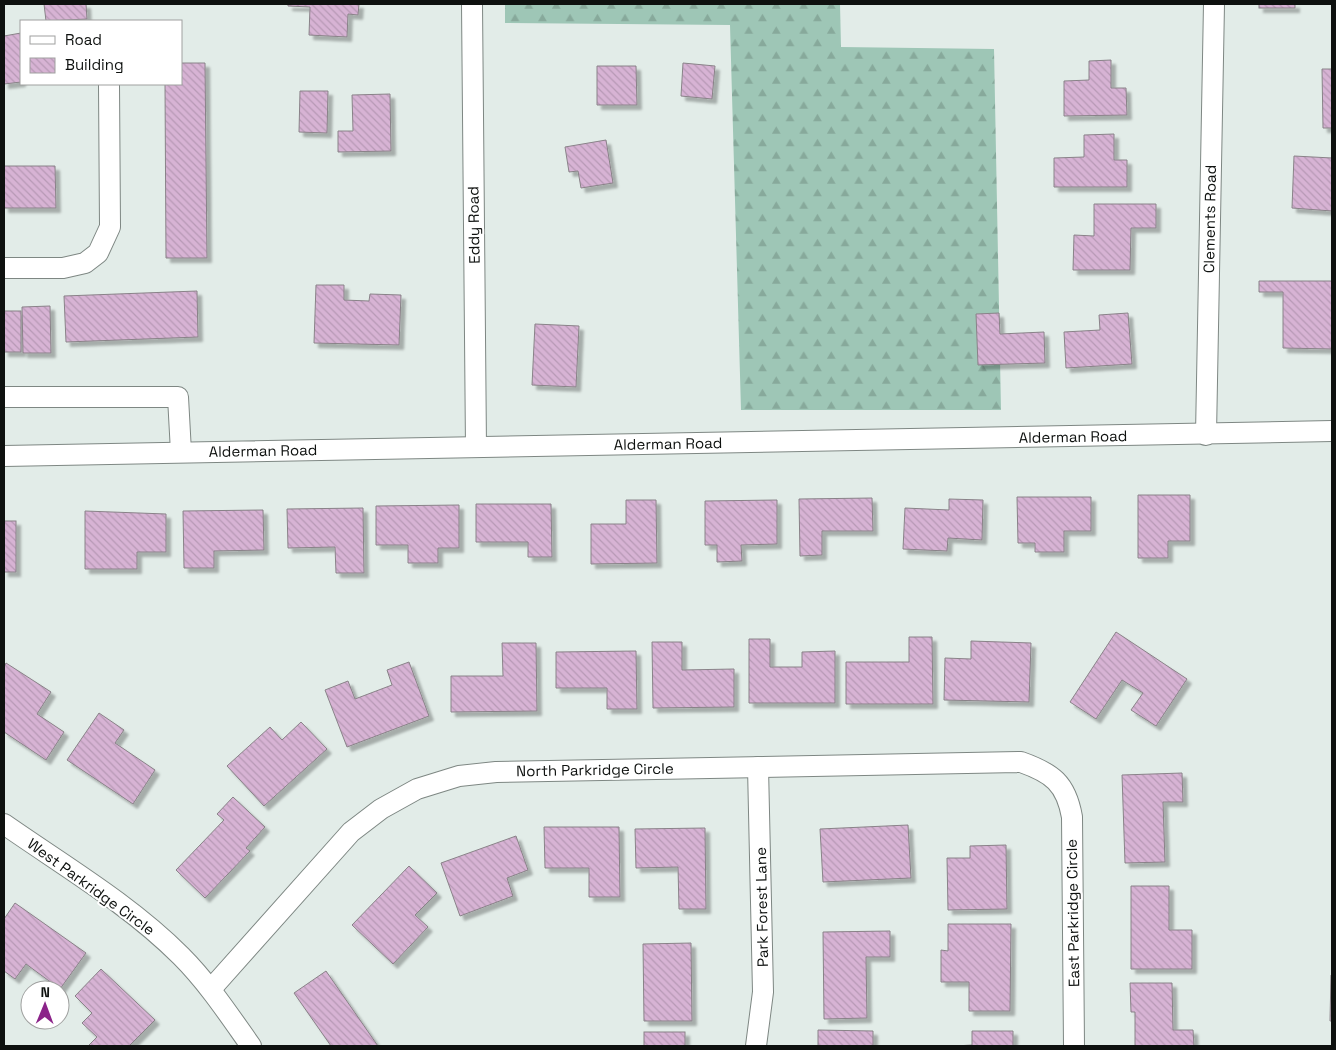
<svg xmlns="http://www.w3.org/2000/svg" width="1336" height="1050" font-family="'Space Grotesk',sans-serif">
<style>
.forest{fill:url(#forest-firs)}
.building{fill:url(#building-back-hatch);stroke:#898288;filter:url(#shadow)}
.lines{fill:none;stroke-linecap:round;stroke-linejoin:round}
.street-casing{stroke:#7e8783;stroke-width:22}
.street{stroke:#fff;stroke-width:20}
.labels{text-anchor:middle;stroke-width:4;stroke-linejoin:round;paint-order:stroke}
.street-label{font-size:15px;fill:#0e110f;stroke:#fff}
</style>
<defs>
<pattern id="forest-firs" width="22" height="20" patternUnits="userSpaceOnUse" patternTransform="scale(1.25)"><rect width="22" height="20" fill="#9ec6b6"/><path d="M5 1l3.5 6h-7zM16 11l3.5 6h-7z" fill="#87a99b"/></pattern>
<pattern id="building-back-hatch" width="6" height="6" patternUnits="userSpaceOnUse" patternTransform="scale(1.25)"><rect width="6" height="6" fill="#d7b3d4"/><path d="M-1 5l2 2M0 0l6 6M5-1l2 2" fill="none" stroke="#b799b5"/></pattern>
<filter id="shadow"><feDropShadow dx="4.5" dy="4.5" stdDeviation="1" flood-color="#0004"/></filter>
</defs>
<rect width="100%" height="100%" fill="#e2ece8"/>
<!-- forest -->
<path class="forest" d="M505,4H840L841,47L994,49L1001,410H741L730,25L505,23Z"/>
<!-- building -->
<g class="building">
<path d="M44,4H86L87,19L46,21Z"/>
<path d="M288,4H359L358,15L348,14L347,37L309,35L310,7L288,6Z"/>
<rect x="1259" y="4" width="36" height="4"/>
<path d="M21,33V82L4,84V36Z"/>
<path d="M1111,60V88H1126L1127,115L1064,116V81L1089,80V61Z"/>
<path d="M181,63H205L207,258H166L165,84H181Z"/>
<path d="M683,63L715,66L712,99L681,96Z"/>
<path d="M597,66H636L637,105H597Z"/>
<path d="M1322,69H1332V128H1323Z"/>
<path d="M300,91H328L327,133L299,132Z"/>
<path d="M390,94L391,151L338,152V131H353L352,95Z"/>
<path d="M1114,134V160H1127V187H1054V158L1084,157V135Z"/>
<path d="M606,140L613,183L581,188L578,171L569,172L565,147Z"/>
<path d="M1294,156L1332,158V211L1292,208Z"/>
<path d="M4,166H55L56,208H4Z"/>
<path d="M1094,204H1156V228H1131L1130,270H1073L1074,235L1094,236Z"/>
<path d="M1259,281H1332V349L1283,348V292H1259Z"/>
<path d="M316,285H344V300L369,301L370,294L401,295L399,345L314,343Z"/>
<path d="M197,291L198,337L66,342L64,296Z"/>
<path d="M50,306L51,353H23L22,307Z"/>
<rect x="4" y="311" width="17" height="41"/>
<path d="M999,313L1000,334L1044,332L1045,363L978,365L976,314Z"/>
<path d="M1128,313L1132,364L1066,368L1064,332L1100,330L1099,315Z"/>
<path d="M535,324L579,326L576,387L532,385Z"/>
<path d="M1138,495H1190V541H1168V558H1138Z"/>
<path d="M1017,497H1091V531H1064V552H1035V543H1018Z"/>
<path d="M872,498L873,531H822V555L800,556L799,499Z"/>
<path d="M949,499L983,500L982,540L948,538L947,551L903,549L905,508L949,510Z"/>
<path d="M626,500H656L657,563L591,564V524H626Z"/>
<path d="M777,500V544L741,545L742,561L717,562V545H705V501Z"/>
<path d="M476,504H551L552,557H528V542H476Z"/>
<path d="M459,505V548H438V563H408V545H376V506Z"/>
<path d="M363,508L364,573H336L335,547L288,548L287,509Z"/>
<path d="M263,510L264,550L214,551V568H184L183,511Z"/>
<path d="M85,511L166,514V552H137V569H85Z"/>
<rect x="4" y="521" width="12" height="51"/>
<path d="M1116,632L1187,679L1156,726L1131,710L1143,693L1122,680L1096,719L1070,702Z"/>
<path d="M909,637H932L933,704H846V662H909Z"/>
<path d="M749,639H770V667H802V652L835,651V703H749Z"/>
<path d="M971,641L1031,643L1029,702L944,700L945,658L971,659Z"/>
<path d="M652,642H682V670L734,669V707L653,708Z"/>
<path d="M502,643H536L537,711L451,712V676H503Z"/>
<path d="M636,651L637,709H607V688H556V652Z"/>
<path d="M409,662L429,716L347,747L325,690L348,681L355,699L392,685L387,670Z"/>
<path d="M6,663L51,692L37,714L64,732L46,760L4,732V667Z"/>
<path d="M99,713L124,730L115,743L155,770L133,804L67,760Z"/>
<path d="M301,722L327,749L264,806L227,766L270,727L282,740Z"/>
<path d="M1182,773L1183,802H1163L1165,862L1125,863L1122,775Z"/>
<path d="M233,797L265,827L246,848L250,851L205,898L176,870L224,820L217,814Z"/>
<path d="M908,825L911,878L823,882L820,829Z"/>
<path d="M544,827H619L620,897H589V868H545Z"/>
<path d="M705,828L706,909H679L678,867L636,868L635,829Z"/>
<path d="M516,836L528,870L507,878L513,896L460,916L441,863Z"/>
<path d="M1006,845L1007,909L948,910L947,858H970V846Z"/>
<path d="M409,866L437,893L415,915L428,927L393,964L352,925Z"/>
<path d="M1131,886H1169V930H1192V969H1131Z"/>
<path d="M15,903L86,953L60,989L26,964L15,979L4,971V919Z"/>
<path d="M948,924H1011L1010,1011H969V982H941V950L948,951Z"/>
<path d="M890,931V957H866L867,1018L824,1019L823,932Z"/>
<path d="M691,943L692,1021H644L643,944Z"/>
<path d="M101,969L155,1020L129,1046H88L97,1037L82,1023L92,1013L75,996Z"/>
<path d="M326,971L378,1046H331L294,993Z"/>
<path d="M1331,975H1332V1021H1330Z"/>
<path d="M1130,983H1172L1173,1030H1193L1194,1046H1135V1012H1131Z"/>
<path d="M818,1030L873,1031V1046H818Z"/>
<path d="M972,1031H1013V1046H955L972,1045Z"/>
<rect x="644" y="1032" width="41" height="14"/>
</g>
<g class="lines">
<!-- street casing -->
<g class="street-casing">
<g id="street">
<path d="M472,4L476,447"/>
<path d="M4,268H63L85,263L98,253L110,227L109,85"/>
<path d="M4,397H178L181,452"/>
<path d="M1206,435L1214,4"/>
<path d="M4,456L1332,431"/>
<path d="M4,824C64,866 129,904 181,956C208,983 229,1015 251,1046"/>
<path d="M211,989L351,832L381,809L417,789L459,776L496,772L1021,762C1052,773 1066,783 1072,817L1074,1046"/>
<path d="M756,1046L763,992L758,767"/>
</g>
</g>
<!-- street -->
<use href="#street" class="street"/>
</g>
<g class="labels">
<!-- street labels -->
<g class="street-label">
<text transform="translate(1210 219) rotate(-89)" y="5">Clements Road</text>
<text transform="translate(474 225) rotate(-91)" y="5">Eddy Road</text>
<text transform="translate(1073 437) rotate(-1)" y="5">Alderman Road</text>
<text transform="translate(668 444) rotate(-1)" y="5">Alderman Road</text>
<text transform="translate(263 451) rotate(-1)" y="5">Alderman Road</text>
<text transform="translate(595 770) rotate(-1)" y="5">North Parkridge Circle</text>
<text transform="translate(91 887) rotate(36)" y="5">West Parkridge Circle</text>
<text transform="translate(762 907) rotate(-91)" y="5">Park Forest Lane</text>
<text transform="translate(1073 913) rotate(-91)" y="5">East Parkridge Circle</text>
</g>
</g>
<!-- border -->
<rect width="1336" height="1050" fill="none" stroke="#0e110f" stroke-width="10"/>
<!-- legend -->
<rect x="20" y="20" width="162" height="65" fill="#ffffff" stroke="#9fa09f"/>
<rect x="30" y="36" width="25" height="8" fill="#ffffff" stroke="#9fa09f"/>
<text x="65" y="45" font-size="15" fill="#0e110f">Road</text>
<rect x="30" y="58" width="25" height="15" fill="url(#building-back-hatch)" stroke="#9fa09f"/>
<text x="65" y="70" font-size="15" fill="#0e110f">Building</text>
<!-- north arrow -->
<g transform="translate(45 1005) rotate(1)"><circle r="24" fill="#ffffff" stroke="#9fa09f"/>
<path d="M0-4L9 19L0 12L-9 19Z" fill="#8b2389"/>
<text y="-8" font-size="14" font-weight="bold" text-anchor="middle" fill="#0e110f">N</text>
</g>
</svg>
